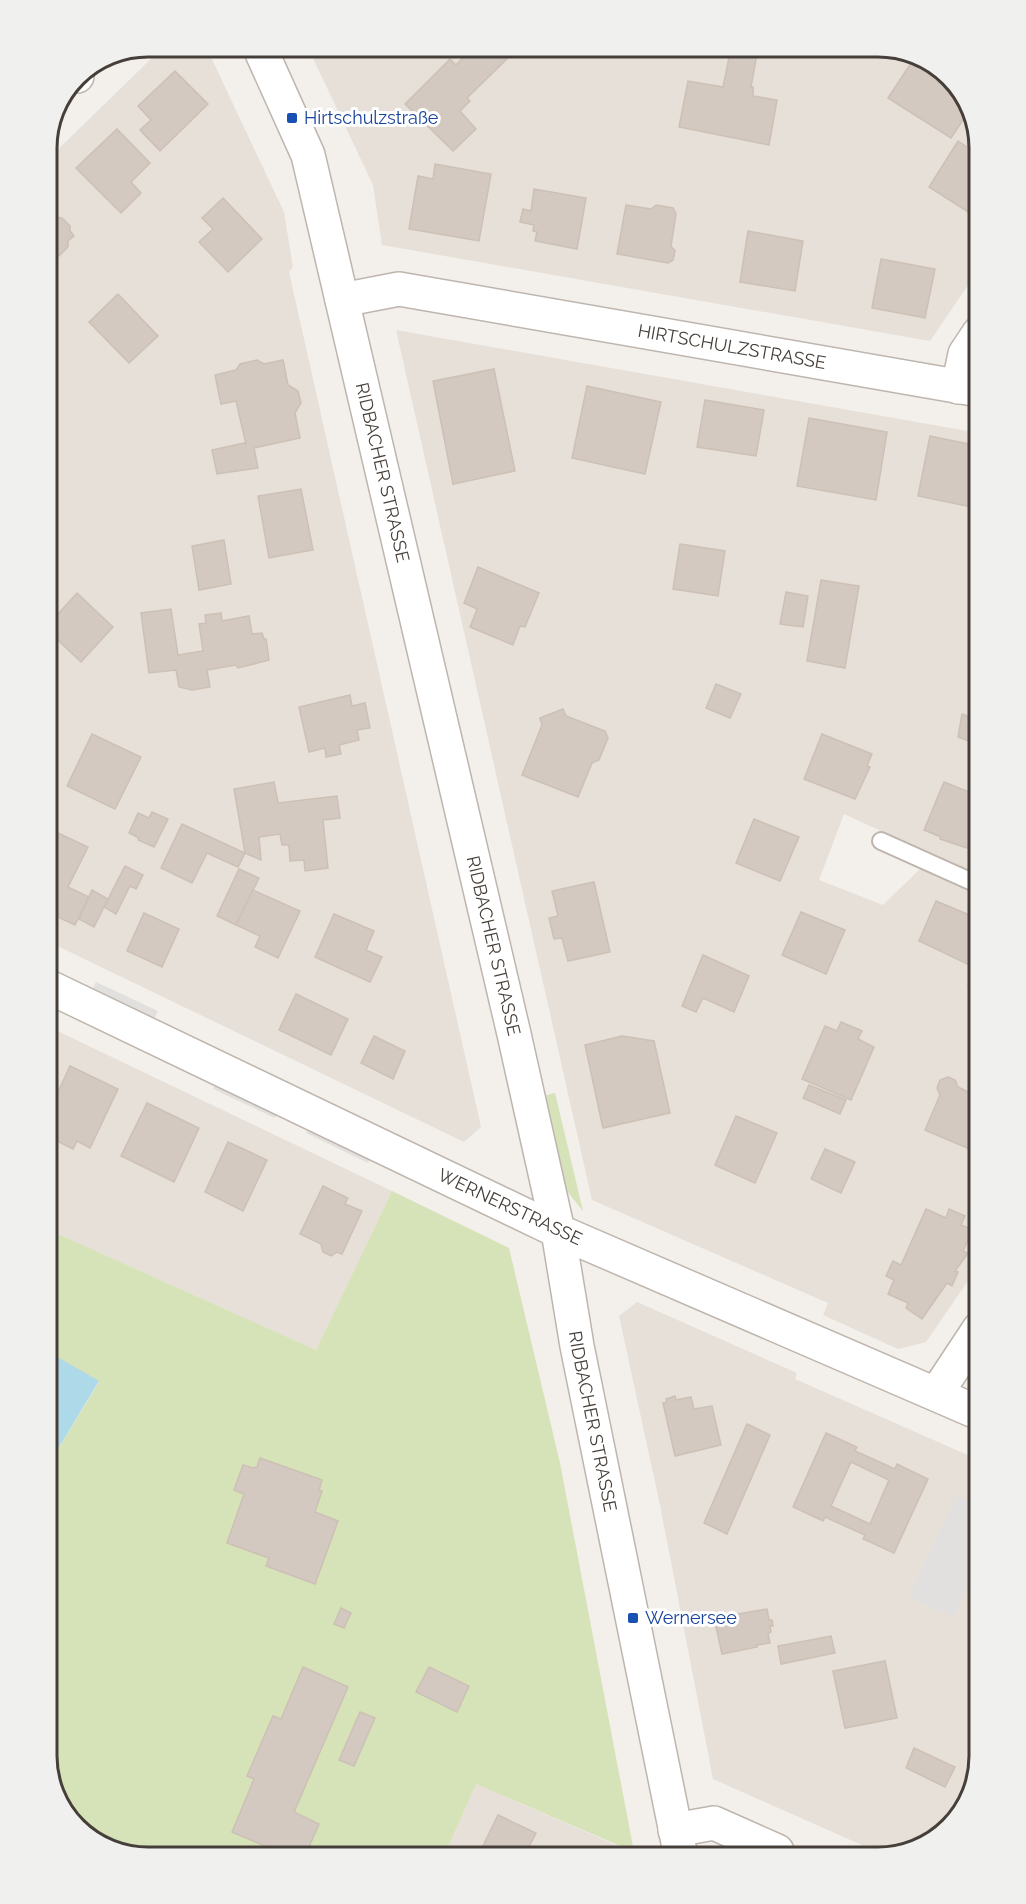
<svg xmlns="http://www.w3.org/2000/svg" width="1026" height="1904" font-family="Raleway,sans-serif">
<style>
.residential{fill:#e6e0d9}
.green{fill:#d6e2b8}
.parking{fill:#e2e0de}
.water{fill:#aed9e8}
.building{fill:#d3c9c1;stroke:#cdc0b5;stroke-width:1.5;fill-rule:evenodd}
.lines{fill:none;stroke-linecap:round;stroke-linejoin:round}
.service-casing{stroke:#beb5ae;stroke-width:20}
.minor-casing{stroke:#beb5ae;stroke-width:36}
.tertiary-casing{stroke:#beb5ae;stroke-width:36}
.service{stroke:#fff;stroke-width:16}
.minor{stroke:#fff;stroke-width:33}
.tertiary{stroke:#fff;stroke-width:33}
.transit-dot{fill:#1a4fb4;stroke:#fff;stroke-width:2}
.labels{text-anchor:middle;stroke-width:6;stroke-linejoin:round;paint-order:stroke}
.transit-label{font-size:18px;fill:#164399;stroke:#fff;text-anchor:start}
.street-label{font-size:18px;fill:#463f39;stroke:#fff}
.rim{fill:none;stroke:#463f39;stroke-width:3}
</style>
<rect width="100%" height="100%" fill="#f3efea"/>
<!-- residential -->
<g class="residential">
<path d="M885,47L935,64L972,109L979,148V269L930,341L382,245L373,185L310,52Z"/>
<path d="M209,53L284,212L293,267L289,272L481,1127L464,1142L47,941V160L156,54Z"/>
<path d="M396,330L979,433V876L844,814L819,880L883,905L921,868L979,894V1265L926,1342L898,1349L823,1315L828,1303L592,1200Z"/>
<path d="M47,1026L392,1191L316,1350L47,1229Z"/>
<path d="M637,1302L797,1373L795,1379L979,1460V1756L963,1812L917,1850H873L713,1779L660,1505L619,1316Z"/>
<path d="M476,1784L632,1852L445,1854Z"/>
</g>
<!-- green -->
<g class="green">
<path d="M555,1093L583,1211L559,1181L539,1097Z"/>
<path d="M392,1191L509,1248L560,1463L634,1852L476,1784L445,1854L142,1857L91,1840L54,1795L47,1756V1520L53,1507L47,1502V1467L99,1382L47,1351V1229L316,1350Z"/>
</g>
<!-- parking -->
<g class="parking">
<path d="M96,982L158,1011L153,1021L91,992Z"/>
<path d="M218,1079L280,1109L275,1118L213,1089Z"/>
<path d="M311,1123L372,1153L368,1163L306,1133Z"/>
<path d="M956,1496L979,1506V1559L954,1617L909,1597Z"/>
</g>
<!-- water -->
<path class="water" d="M47,1351L99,1381L47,1467Z"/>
<!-- building -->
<g class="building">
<path d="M731,48H758L751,87H753V96L777,100L769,145L679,127L688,81L723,87Z"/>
<path d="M516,50L467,98L470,101L460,111L476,129L453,151L405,104L450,59L456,65L469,51Z"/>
<path d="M915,57L935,64L971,108L951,138L888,98Z"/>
<path d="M175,71L208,104L160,151L140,130L151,120L138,106Z"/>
<path d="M117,129L150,163L131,182L141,193L121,213L76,168Z"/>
<path d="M958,141L979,155V219L929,187Z"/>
<path d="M435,164L491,174L479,241L409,229L418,176L433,179Z"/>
<path d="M534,189L586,198L577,249L535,241L537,232L533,231L534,225L520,222L523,209L531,211Z"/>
<path d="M223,198L262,239L228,272L199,242L213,229L202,218Z"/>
<path d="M626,205L651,209L656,205L673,208L676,214L671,246L675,251L673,260L668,263L617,254Z"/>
<path d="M47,208L56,217L62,218L70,226V231L74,236L68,241V247L59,256L54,255L47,262Z"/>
<path d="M748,231L803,241L795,291L740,282Z"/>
<path d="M881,259L935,269L925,318L872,308Z"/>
<path d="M118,294L158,336L129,363L89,322Z"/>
<path d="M257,360L264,364L283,360L288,385L298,391L301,403L295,413L300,438L254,448L258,468L217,474L212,450L244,443L246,444L236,401L221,404L215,375L236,370L240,364Z"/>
<path d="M494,369L515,471L453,484L433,381Z"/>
<path d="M587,386L661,402L645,474L572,458Z"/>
<path d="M705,400L764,410L756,456L697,447Z"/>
<path d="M809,418L887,432L876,500L797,486Z"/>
<path d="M930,436L979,446V496L977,508L918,496Z"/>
<path d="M301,489L313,550L269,558L258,496Z"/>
<path d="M224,540L231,584L199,590L192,546Z"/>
<path d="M680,544L725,551L718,596L673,589Z"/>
<path d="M478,567L539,593L525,627L520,626L513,645L470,627L477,609L464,603Z"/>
<path d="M821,580L859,586L845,668L807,661Z"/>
<path d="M786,592L808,596L803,627L780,624Z"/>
<path d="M77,593L113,627L81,662L47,630V626Z"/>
<path d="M171,609L178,655L203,651L199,624L206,623L205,615L221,613L222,621L249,616L252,634L262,633L264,639H266L269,660L238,668L236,665L207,670L210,687L192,690L179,687L176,670L149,673L141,613Z"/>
<path d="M716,684L741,694L730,718L706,708Z"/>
<path d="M350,695L352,706L365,703L370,728L357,730L359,740L339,745L341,754L326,757L325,748L309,752L299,707Z"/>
<path d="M563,709L566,716L605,731L608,738L599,760L592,763L578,797L522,775L542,725L540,718Z"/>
<path d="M962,714L979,721V745L958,737Z"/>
<path d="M92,734L141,757L115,809L67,786Z"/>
<path d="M822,734L872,754L867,766L870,767L855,799L804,779Z"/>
<path d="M274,782L278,803L337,796L340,818L323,820L328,868L305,871L304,860L290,861L289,845H282L280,834L259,837L261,860L245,853L234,789Z"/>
<path d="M944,782L979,796V818L967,848L940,839L941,837L924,830Z"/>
<path d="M152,812L168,819L154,847L138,840L139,838L129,833L138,813L149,818Z"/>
<path d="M754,819L799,837L780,881L736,863Z"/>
<path d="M182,824L245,853L238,867L207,853L192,883L161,868Z"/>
<path d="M58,833L88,847L68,887L89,897L75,925L47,912V857Z"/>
<path d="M125,866L143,875L136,889L130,886L116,914L104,907Z"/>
<path d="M239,869L259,878L236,925L217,916Z"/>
<path d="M594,882L610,952L568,961L562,938L554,939L549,918L558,916L552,891Z"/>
<path d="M92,890L108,899L94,927L79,919Z"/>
<path d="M253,890L300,911L278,958L255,947L260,936L236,925Z"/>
<path d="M936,901L979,919L976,934L979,936V990L968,986L976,968L919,941Z"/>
<path d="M801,912L845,930L826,974L782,955Z"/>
<path d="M144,913L179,929L162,967L127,951Z"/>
<path d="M334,914L374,931L366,950L382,957L370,982L315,957Z"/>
<path d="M703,955L749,976L734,1012L703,998L696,1012L682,1006Z"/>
<path d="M296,994L348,1019L331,1055L279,1030Z"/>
<path d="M841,1022L862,1031L858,1039L874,1047L851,1100L802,1079L825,1026L837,1031Z"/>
<path d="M374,1036L405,1051L393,1079L361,1063Z"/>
<path d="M622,1036L654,1041L670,1113L603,1128L585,1045Z"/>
<path d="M70,1066L118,1089L90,1148L77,1141L73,1149L47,1136V1116Z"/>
<path d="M948,1077L955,1080L958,1087L979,1097V1153L925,1130L940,1095L937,1088L940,1080Z"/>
<path d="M809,1085L846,1100L840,1114L803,1098Z"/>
<path d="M147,1103L199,1128L174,1182L121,1156Z"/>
<path d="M736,1116L777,1133L755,1183L715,1165Z"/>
<path d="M228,1142L267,1160L243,1211L205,1192Z"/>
<path d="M825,1149L855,1162L841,1193L811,1179Z"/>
<path d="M323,1186L348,1198L345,1204L362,1211L342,1254L337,1252L331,1256L323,1252L321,1244L300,1234Z"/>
<path d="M926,1209L946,1218L949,1209L965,1216L961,1225L973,1230L963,1251L968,1253L955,1271L958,1272L952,1286L947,1283L922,1319L906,1308L908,1303L888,1294L894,1280L886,1276L893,1261L901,1265Z"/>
<path d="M675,1396L676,1400L691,1397L694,1409L712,1406L721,1445L675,1456L663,1403L667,1402L666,1399Z"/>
<path d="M747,1424L770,1435L727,1534L704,1523Z"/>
<path d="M826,1433L857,1447L855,1451L895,1469L897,1464L928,1479L894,1553L863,1539L865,1535L825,1517L823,1521L793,1507ZM851,1462L889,1480L870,1524L831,1506Z"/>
<path d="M260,1458L322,1480L319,1490L322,1491L315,1512L338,1521L315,1584L266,1566L269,1558L227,1543L244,1494L234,1490L243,1465L253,1468L257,1467Z"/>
<path d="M341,1608L351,1613L344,1628L334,1624Z"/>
<path d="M767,1609L769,1620H772L773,1626H770L771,1632L768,1634L770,1643L757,1645V1647L722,1654L714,1618Z"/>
<path d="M831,1636L835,1653L781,1664L778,1646Z"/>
<path d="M885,1661L897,1718L845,1728L833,1671Z"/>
<path d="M303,1667L348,1687L294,1812L319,1824L305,1856H288L232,1832L254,1779L247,1776L273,1716L281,1719Z"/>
<path d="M429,1667L469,1686L457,1712L416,1692Z"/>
<path d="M360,1712L375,1718L354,1766L339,1760Z"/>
<path d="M914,1748L955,1767L945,1787L906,1768Z"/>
<path d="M498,1815L536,1833L528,1849L530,1851L529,1853L479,1854Z"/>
</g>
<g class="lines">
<!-- service casing -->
<g class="service-casing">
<path id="service" d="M881,841L979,885"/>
</g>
<!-- minor casing -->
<g class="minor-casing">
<g id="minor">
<path d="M76,76H77"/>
<path id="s1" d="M342,300L399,289L979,390"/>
<path d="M958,387L965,354L979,333"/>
<path d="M47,986L558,1231"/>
<path d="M936,1394L979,1329"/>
<path d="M675,1830L714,1823L777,1851"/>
</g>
</g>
<!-- tertiary casing -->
<g class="tertiary-casing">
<g id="tertiary">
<path id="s2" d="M262,53L308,155L514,1034L558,1231L577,1346L680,1852"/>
<path d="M558,1231L979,1413"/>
</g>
</g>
<!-- service -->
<use href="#service" class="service"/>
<!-- minor -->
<use href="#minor" class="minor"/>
<!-- tertiary -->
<use href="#tertiary" class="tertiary"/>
</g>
<!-- markers -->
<g class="transit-dot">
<rect x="286" y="112" width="12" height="12" rx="3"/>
<rect x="627" y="1612" width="12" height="12" rx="3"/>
</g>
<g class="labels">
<!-- transit labels -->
<g class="transit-label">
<text x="304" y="124">Hirtschulzstraße</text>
<text x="645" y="1624">Wernersee</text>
</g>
<!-- street labels -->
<g class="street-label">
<text dy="6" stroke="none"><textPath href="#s1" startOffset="396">HIRTSCHULZSTRASSE</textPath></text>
<text dy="6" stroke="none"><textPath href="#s2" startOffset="438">RIDBACHER STRASSE</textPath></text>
<text dy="6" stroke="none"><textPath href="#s2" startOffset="924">RIDBACHER STRASSE</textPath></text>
<text transform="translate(510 1207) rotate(25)" y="6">WERNERSTRASSE</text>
<text dy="6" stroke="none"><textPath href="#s2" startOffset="1410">RIDBACHER STRASSE</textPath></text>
</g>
</g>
<!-- crop -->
<path d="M0 0H1026V1904H0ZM148 57H878A91 91 0 0 1 969 148V1756A91 91 0 0 1 878 1847H148A91 91 0 0 1 57 1756V148A91 91 0 0 1 148 57Z" fill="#f0f0ef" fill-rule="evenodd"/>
<path class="rim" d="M148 57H878A91 91 0 0 1 969 148V1756A91 91 0 0 1 878 1847H148A91 91 0 0 1 57 1756V148A91 91 0 0 1 148 57Z"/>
</svg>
